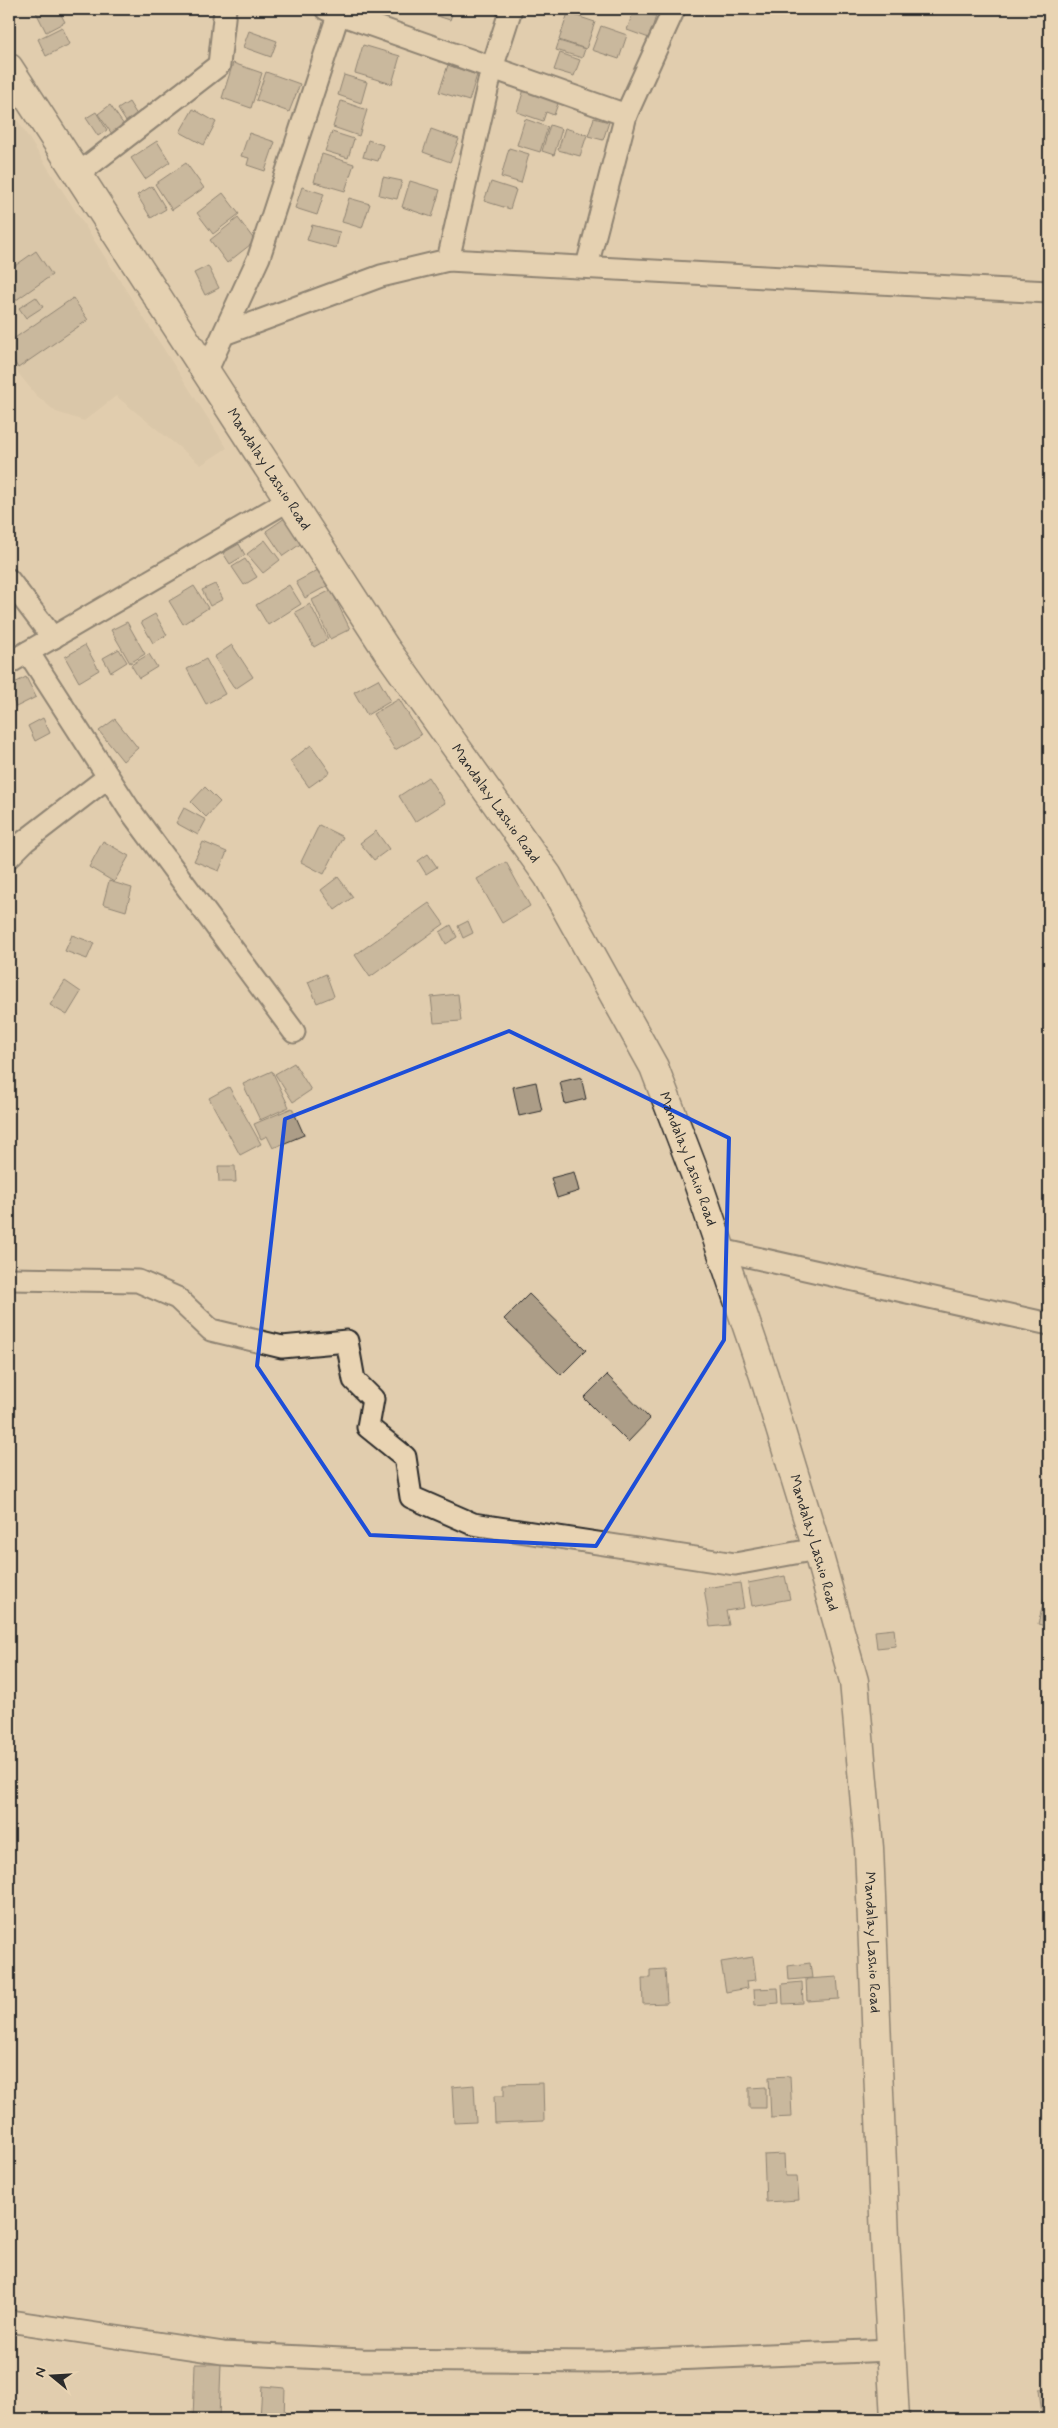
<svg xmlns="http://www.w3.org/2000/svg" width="1058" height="2428" font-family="Mynerve,sans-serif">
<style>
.built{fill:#d1bfa2}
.building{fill:#ac9d87;stroke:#2b2b2b}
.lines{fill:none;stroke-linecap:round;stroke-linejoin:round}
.minor-casing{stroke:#2b2b2b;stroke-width:25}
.trunk-casing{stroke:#2b2b2b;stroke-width:31}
.minor{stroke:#e9d4b3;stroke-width:21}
.trunk{stroke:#e9d4b3;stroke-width:28}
.marked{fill:none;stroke:#1d4ed8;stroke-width:4;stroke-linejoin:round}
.labels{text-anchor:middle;stroke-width:4.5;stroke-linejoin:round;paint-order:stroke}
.street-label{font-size:15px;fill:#2b2b2b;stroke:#e9d4b3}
</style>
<rect width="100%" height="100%" fill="#e1cdae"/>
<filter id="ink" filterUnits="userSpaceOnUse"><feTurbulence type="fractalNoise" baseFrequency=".02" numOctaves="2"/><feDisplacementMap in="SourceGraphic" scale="10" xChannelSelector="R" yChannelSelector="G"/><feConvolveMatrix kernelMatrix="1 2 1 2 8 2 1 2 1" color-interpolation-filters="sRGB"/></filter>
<g filter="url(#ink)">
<!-- built -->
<path class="built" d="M9,107L227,448L201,465L116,396L84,421L56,412L36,395L9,362Z"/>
<!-- building -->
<g class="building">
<path d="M37,9H58L65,22L46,32L35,10Z"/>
<path d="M430,9H454L450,20L428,13Z"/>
<path d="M634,9L656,16L649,38L627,30Z"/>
<path d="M568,13L595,22L586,49L559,40Z"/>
<path d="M601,26L627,35L619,59L592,50Z"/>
<path d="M62,27L70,44L46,56L38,39Z"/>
<path d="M249,31L277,41L271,57L243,47Z"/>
<path d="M559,41L585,49L582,58L556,50Z"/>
<path d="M363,45L400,56L392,84L355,73Z"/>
<path d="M560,53L580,60L574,76L554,70Z"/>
<path d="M233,63L262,73L251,108L222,98Z"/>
<path d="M448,65L477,75L469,101L439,92Z"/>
<path d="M266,72L300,84L289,112L256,100Z"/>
<path d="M344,75L367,82L361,103L338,95Z"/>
<path d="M525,86L560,98L554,115L546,112L543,121L517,112Z"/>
<path d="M341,101L367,110L359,136L333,127Z"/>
<path d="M129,102L139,118L128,125L118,109Z"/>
<path d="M110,105L124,125L112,134L98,114Z"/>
<path d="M193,109L216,122L204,145L180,132Z"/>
<path d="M96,112L107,130L98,136L86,118Z"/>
<path d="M594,118L609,122L603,140L588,136Z"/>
<path d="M525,119L548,127L540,152L517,145Z"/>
<path d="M550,125L562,129L554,155L542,151Z"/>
<path d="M565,128L587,135L580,156L558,150Z"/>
<path d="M431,129L459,139L450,162L423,152Z"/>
<path d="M332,132L354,139L348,158L325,151Z"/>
<path d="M249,133L275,142L265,171L247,165L249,158L241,156Z"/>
<path d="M368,140L383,145L378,161L363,157Z"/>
<path d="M157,141L170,162L145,179L131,158Z"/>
<path d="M509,148L529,154L521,183L501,177Z"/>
<path d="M322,154L354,164L345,191L314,182Z"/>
<path d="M186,163L204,188L172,210L155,184Z"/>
<path d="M383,177L402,181L397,199L379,195Z"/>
<path d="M410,181L440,190L432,217L402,207Z"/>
<path d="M491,182L516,190L510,209L484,201Z"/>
<path d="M152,186L166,209L151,218L137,195Z"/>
<path d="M302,187L324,194L317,215L295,208Z"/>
<path d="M223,193L239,214L213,234L197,213Z"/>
<path d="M349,198L370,204L362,228L342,222Z"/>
<path d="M238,218L255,241L227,263L210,240Z"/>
<path d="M312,225L340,232L336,248L307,240Z"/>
<path d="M36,251L52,275L9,305V270Z"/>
<path d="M208,266L219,288L205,295L194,273Z"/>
<path d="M36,297L43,307L26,318L19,308Z"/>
<path d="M73,298L88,320L18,368L9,353V342Z"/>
<path d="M285,518L302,543L283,556L266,531Z"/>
<path d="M265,540L280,560L263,573L247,554Z"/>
<path d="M239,544L245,555L230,564L223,553Z"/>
<path d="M245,559L257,577L244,585L232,567Z"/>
<path d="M318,570L327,586L305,598L296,582Z"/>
<path d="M215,584L223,599L210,606L202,590Z"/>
<path d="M289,585L301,604L268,625L256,605Z"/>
<path d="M194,586L208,608L183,624L169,601Z"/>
<path d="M331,590L350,629L330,639L312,600Z"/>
<path d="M310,604L328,639L314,647L295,612Z"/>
<path d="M155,614L167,635L153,643L141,622Z"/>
<path d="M127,622L145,654L130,663L111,630Z"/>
<path d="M85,645L99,670L79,682L65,657Z"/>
<path d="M232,645L253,677L235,689L214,657Z"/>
<path d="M119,649L127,662L111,672L103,658Z"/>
<path d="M149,654L157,667L139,678L131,665Z"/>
<path d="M206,659L225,694L206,704L187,669Z"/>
<path d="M26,677L36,697L16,707L9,691V686Z"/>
<path d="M378,679L391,701L367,715L354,692Z"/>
<path d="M399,699L421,735L395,750L373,714Z"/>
<path d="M43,718L50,733L35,741L28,726Z"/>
<path d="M115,719L138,748L123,761L99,731Z"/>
<path d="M311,745L330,772L309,787L290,761Z"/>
<path d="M428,777L445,803L415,822L399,796Z"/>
<path d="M205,787L220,802L206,817L191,802Z"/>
<path d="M184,808L206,820L198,835L176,823Z"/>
<path d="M319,825L343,837L324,874L301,862Z"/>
<path d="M376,831L389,849L374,860L360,843Z"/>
<path d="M103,841L129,856L114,882L89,867Z"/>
<path d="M203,842L227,852L219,871L194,861Z"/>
<path d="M428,854L437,867L426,874L418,861Z"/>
<path d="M506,862L530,906L502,923L477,879Z"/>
<path d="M338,877L353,897L335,910L321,890Z"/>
<path d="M109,881L132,888L126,911L103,904Z"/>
<path d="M429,903L444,924L370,977L355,955Z"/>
<path d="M468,921L473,933L463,938L458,926Z"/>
<path d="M451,925L457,937L446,944L440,932Z"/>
<path d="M72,935L94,943L87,959L65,951Z"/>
<path d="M326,974L334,996L317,1003L308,982Z"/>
<path d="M65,981L81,992L67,1015L50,1005Z"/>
<path d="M458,994L461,1021L434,1023L431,997Z"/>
<path d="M294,1063L311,1090L293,1102L275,1074Z"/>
<path d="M272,1071L289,1107L260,1120L243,1084Z"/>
<path d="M581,1077L586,1099L565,1104L560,1082Z"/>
<path d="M536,1082L542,1111L519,1116L513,1087Z"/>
<path d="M229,1087L261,1144L240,1155L209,1098Z"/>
<path d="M292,1108L304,1135L273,1148L267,1136L261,1139L254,1124Z"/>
<path d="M218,1166H235L236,1182H219Z"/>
<path d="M574,1172L579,1191L557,1198L551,1178Z"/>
<path d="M529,1294L586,1350L561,1375L504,1319Z"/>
<path d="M607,1375L650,1419L628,1442L584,1398Z"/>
<path d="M785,1576L790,1599L752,1606L748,1583Z"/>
<path d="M1049,1580V1627L1038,1624Z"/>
<path d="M740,1583L744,1608L726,1611L729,1625L710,1627L704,1588Z"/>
<path d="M894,1629L896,1646L877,1648L875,1631Z"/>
<path d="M753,1957L756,1980L747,1981L748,1988L726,1992L721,1962Z"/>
<path d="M810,1963L812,1978L789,1980L788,1966Z"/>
<path d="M665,1969L667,2003L643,2004L642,1978H650V1970Z"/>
<path d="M837,1977L839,1999L807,2001L806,1979Z"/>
<path d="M802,1982L803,2003L783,2004L782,1984Z"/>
<path d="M778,1988L779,2003L755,2005L754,1989Z"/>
<path d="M790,2076L792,2117L771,2118L769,2077Z"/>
<path d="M543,2083L544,2121L495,2123L494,2096H504V2084Z"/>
<path d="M474,2085L476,2122L454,2123L452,2087Z"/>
<path d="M766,2087V2108H749V2088Z"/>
<path d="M784,2154L785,2176H797L799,2200L766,2202L764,2155Z"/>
<path d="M195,2364H221L219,2419H193Z"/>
<path d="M262,2386L285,2388L284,2419H260Z"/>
<path d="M1049,2388V2414L1042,2415L1039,2389Z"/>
</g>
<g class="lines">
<!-- minor casing -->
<g class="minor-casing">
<g id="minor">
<path d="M326,9L626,115"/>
<path d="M78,174L219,65L225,9"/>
<path d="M448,260L492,68L511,9"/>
<path d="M587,266L626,115L674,9"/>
<path d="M224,334L381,276L448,260L1049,292"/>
<path d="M206,372L259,257L340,9"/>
<path d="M9,580L53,638"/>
<path d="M28,652L129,809L294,1032"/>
<path d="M9,663L289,500"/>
<path d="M9,857L25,841L108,777"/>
<path d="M721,1250L1049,1324"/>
<path d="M9,1279L138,1281L177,1298L211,1330L282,1347L347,1341L354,1380L373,1399L368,1427L405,1457L411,1497L473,1524L735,1564L817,1549"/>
<path d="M9,2321L223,2353L362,2360L602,2362L891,2350"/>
</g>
</g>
<!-- trunk casing -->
<g class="trunk-casing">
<g id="trunk">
<path id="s1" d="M9,68L386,649L548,876L654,1067L695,1174L764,1376L817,1549L854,1681L869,1848L885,2238L895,2419"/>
</g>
</g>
<!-- minor -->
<use href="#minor" class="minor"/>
<!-- trunk -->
<use href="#trunk" class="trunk"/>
</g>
</g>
<!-- marked area -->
<path d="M0 0H1058V2428H0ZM509,1031L729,1138L724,1340L596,1546L370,1535L257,1366L285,1119Z" fill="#e1cdae" fill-opacity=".55" fill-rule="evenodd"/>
<path class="marked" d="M509,1031L729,1138L724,1340L596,1546L370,1535L257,1366L285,1119Z"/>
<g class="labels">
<!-- street labels -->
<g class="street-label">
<text dy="5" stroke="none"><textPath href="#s1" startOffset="478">Mandalay Lashio Road</textPath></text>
<text dy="5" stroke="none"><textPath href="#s1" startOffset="882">Mandalay Lashio Road</textPath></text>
<text dy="5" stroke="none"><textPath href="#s1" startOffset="1288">Mandalay Lashio Road</textPath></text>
<text dy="5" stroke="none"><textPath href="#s1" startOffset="1692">Mandalay Lashio Road</textPath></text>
<text dy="5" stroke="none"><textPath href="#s1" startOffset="2098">Mandalay Lashio Road</textPath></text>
</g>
</g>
<!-- margin -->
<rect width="1058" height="2428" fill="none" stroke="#e9d4b3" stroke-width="30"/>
<rect x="15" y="15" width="1028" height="2398" fill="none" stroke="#2b2b2b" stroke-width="2" filter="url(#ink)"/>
<!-- north arrow -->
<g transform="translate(52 2376) rotate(288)" stroke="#e9d4b3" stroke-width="4" paint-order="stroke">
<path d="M0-4L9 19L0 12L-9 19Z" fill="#2b2b2b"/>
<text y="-8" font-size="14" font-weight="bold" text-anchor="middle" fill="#2b2b2b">N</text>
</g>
</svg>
